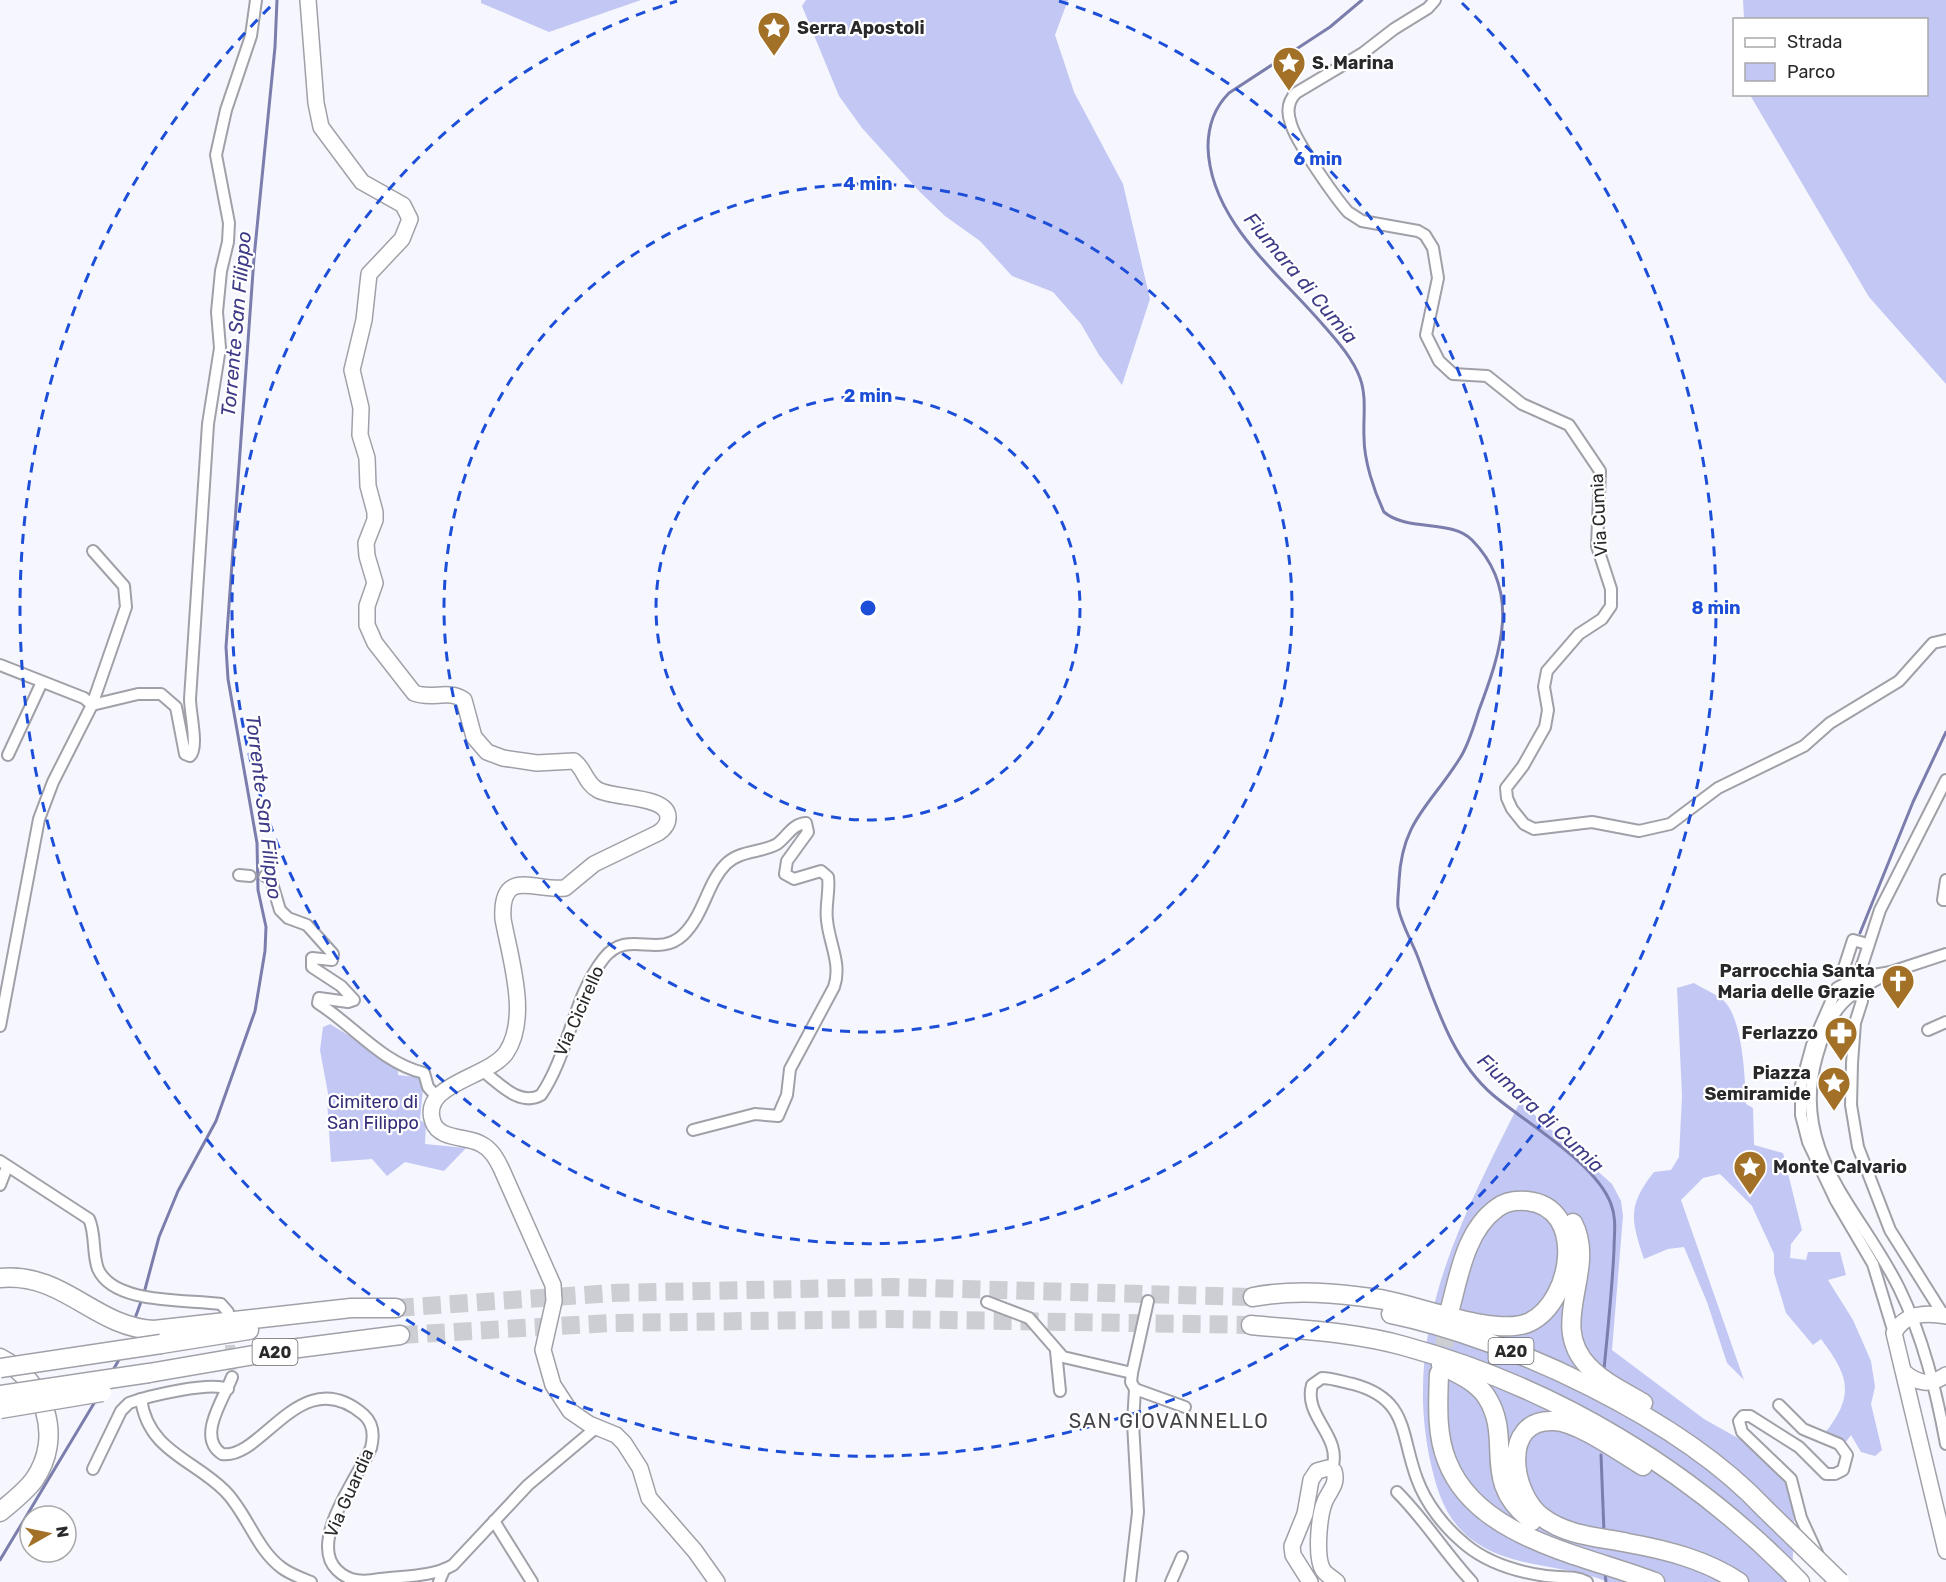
<svg xmlns="http://www.w3.org/2000/svg" width="1946" height="1582" font-family="Rubik,sans-serif">
<style>
.green{fill:#c3c7f4}
.lines{fill:none;stroke-linecap:round;stroke-linejoin:round}
.stream{stroke:#7b7eac;stroke-width:3}
.street-tunnel{stroke:#cdced4;stroke-width:10;stroke-dasharray:10 5;stroke-linecap:butt}
.highway-tunnel{stroke:#cdced4;stroke-width:18;stroke-dasharray:18 9;stroke-linecap:butt}
.street-casing{stroke:#a0a1a8;stroke-width:14}
.secondary-casing{stroke:#a0a1a8;stroke-width:18}
.highway-casing{stroke:#a0a1a8;stroke-width:21}
.street{stroke:#fff;stroke-width:10}
.secondary{stroke:#fff;stroke-width:15}
.highway{stroke:#fff;stroke-width:18}
.highway-bridge-casing{stroke:#a0a1a8;stroke-width:21;stroke-linecap:butt}
.highway-bridge{stroke:#fff;stroke-width:18}
.ring{fill:none;stroke:#1d4ed8;stroke-width:3;stroke-dasharray:10 8}
.labels{text-anchor:middle;stroke-width:4.5;stroke-linejoin:round;paint-order:stroke}
.shield{fill:#fff;stroke:#69696b;stroke-width:1.5}
.shield-label{font-size:16px;font-weight:bold;fill:#29292b}
.poi-label{font-size:18px;font-weight:bold;fill:#29292b;stroke:#fff;text-anchor:start}
.street-label{font-size:18px;fill:#29292b;stroke:#fff}
.park-label{font-size:18px;fill:#332d78;stroke:#fff}
.water-label{font-size:20px;font-style:italic;fill:#3e3b87;stroke:#fff}
.neighbourhood-label{font-size:20px;letter-spacing:1.5px;fill:#44444a;stroke:#fff}
.centre{fill:#1d4ed8;stroke:#fff;stroke-width:3}
.ring-label{font-size:18px;text-anchor:middle;font-weight:bold;fill:#1d4ed8;stroke:#fff;stroke-width:4.5;stroke-linejoin:round;paint-order:stroke}
</style>
<rect width="100%" height="100%" fill="#f6f7fe"/>
<!-- green -->
<g class="green">
<path d="M481,0H641L549,32L481,3Z"/>
<path d="M806,0H1068L1055,35L1074,92L1123,184L1150,299L1122,385L1099,355L1081,324L1053,292L1012,276L980,241L945,216L920,192L862,128L839,96L802,6Z"/>
<path d="M1743,0H1946V384L1869,297L1750,95L1926,94V20L1744,19Z"/>
<path d="M1694,983C1703,989 1719,995 1726,1003C1743,1024 1745,1078 1746,1104L1753,1108L1754,1145L1783,1153L1802,1230L1791,1244L1790,1258L1806,1260L1808,1252H1840L1846,1275L1828,1280L1853,1320L1871,1361L1875,1387L1871,1404L1882,1450L1875,1456L1861,1452L1851,1435L1845,1443L1825,1433C1856,1394 1848,1375 1821,1339L1813,1345L1786,1313L1774,1273V1254L1752,1206L1720,1174L1703,1178L1681,1200L1744,1380L1727,1363L1707,1302L1684,1247L1668,1249L1644,1259C1631,1220 1627,1206 1654,1172L1671,1170L1679,1157L1682,1096L1677,988Z"/>
<path d="M330,1024L371,1049L369,1051L398,1070V1075L424,1078L420,1120L426,1124L425,1144L466,1148L444,1171L405,1162L387,1176L372,1159L331,1162L327,1100L329,1099L320,1050L323,1027Z"/>
<path d="M1520,1102L1612,1184L1621,1201L1623,1216L1612,1350L1704,1419L1745,1442L1789,1482L1794,1521L1792,1582H1608C1564,1563 1512,1570 1471,1539C1445,1519 1437,1491 1430,1460C1402,1327 1462,1218 1520,1102Z"/>
</g>
<g class="lines">
<!-- stream -->
<g class="stream">
<path d="M1362,0L1330,27L1229,93C1214,108 1208,126 1208,147C1210,221 1279,273 1324,326C1338,342 1353,359 1360,378C1367,397 1363,418 1364,437C1364,461 1374,491 1384,512C1407,532 1452,519 1472,540C1522,591 1501,651 1479,710C1474,725 1469,744 1460,758C1431,805 1402,820 1399,881C1399,889 1397,899 1398,907C1401,923 1411,940 1417,955C1436,1005 1452,1060 1493,1095C1526,1123 1596,1163 1611,1204C1617,1220 1614,1234 1614,1250C1612,1290 1608,1329 1604,1369"/>
<path d="M1860,933L1913,802L1946,732"/>
<path d="M144,1293L159,1237L178,1191L216,1121L255,1011L265,951L266,927L258,890L257,843L228,679L226,647L254,258L275,47L277,0"/>
<path d="M134,1321L142,1299"/>
<path d="M113,1370L120,1358"/>
<path d="M1601,1455L1604,1532"/>
<path d="M0,1560L96,1400"/>
<path d="M1605,1573L1606,1582"/>
</g>
<!-- street-tunnel -->
<path class="street-tunnel" d="M229,1330L232,1377"/>
<!-- highway-tunnel -->
<g class="highway-tunnel">
<path d="M396,1308L612,1293L890,1287L1253,1297"/>
<path d="M400,1335L611,1323L889,1319L1251,1325"/>
<path d="M1440,1373L1449,1314"/>
</g>
<!-- street casing -->
<g class="street-casing">
<g id="street">
<path d="M1435,0L1428,8L1394,29L1363,53L1296,93C1287,102 1287,113 1291,124C1296,142 1335,197 1348,212L1362,221L1418,231L1425,235L1433,248L1438,278L1426,335L1439,361L1453,374L1487,376L1522,404L1569,425L1600,471L1597,546L1611,589V606L1602,619L1579,634L1547,671L1544,687L1548,710L1545,727L1523,766L1506,788L1507,798L1512,809L1524,824L1534,829L1592,822L1639,831L1670,824L1718,788L1804,746L1830,723L1899,681L1933,643L1946,640"/>
<path d="M0,665L84,698L92,705"/>
<path d="M92,705L138,694H161L176,707L185,754L190,756C199,748 190,713 190,699L208,424L220,348L217,312L221,271L228,242L229,223L216,155L226,110L251,36L256,0"/>
<path d="M8,755L42,682"/>
<path d="M239,875L250,876"/>
<path d="M265,876L271,880L280,910L288,918L307,925L333,954L332,960L312,958V967L341,986L354,1000L348,1002L319,998L318,1003C354,1026 382,1063 424,1073L428,1087L436,1096"/>
<path d="M1946,880L1943,900H1946"/>
<path d="M1844,970L1848,981L1859,993L1862,1001L1855,1023L1852,1063L1851,1105L1858,1147L1890,1230L1944,1316"/>
<path d="M1891,972C1846,995 1831,1005 1817,1056C1789,1152 1860,1209 1899,1288C1923,1337 1936,1390 1946,1444"/>
<path d="M1842,974L1853,940L1867,944"/>
<path d="M1856,984L1880,910L1946,780"/>
<path d="M0,1026L39,819L53,782L92,705L126,607L124,586L93,551"/>
<path d="M1928,1030L1946,1022"/>
<path d="M484,1072C500,1084 520,1107 541,1095C569,1054 573,997 604,958C628,928 657,959 683,935C704,915 707,883 726,864C740,850 761,853 777,844C787,837 792,824 806,823L808,832L787,861L785,874L794,879L821,871L828,877C830,891 825,906 827,920C829,943 842,964 834,987L790,1069L787,1095L778,1116L755,1114L693,1130"/>
<path d="M0,1161L89,1219C96,1234 92,1253 98,1269C114,1305 187,1299 221,1304L228,1312"/>
<path d="M0,1185L7,1167"/>
<path d="M987,1302L1029,1318L1063,1357L1132,1373"/>
<path d="M1894,1333L1873,1264L1836,1201L1808,1142L1801,1115V1085L1812,1045L1837,988L1856,978L1891,972L1946,954"/>
<path d="M1056,1351L1060,1391"/>
<path d="M232,1377C224,1399 196,1437 222,1454C262,1461 301,1360 364,1415C374,1424 374,1436 371,1448C357,1478 308,1542 337,1570C349,1582 363,1582 380,1579C402,1576 433,1577 453,1565L528,1485L597,1427"/>
<path d="M1135,1389L1185,1407"/>
<path d="M141,1399C148,1451 193,1459 225,1491C247,1513 256,1549 282,1568C290,1574 301,1578 311,1582"/>
<path d="M1779,1405L1803,1429L1839,1444L1847,1455L1843,1470L1835,1474H1826L1799,1447L1750,1416H1743L1739,1421L1742,1432L1791,1479L1801,1518L1818,1555"/>
<path d="M93,1469L121,1411L129,1403C148,1396 211,1381 228,1389"/>
<path d="M1332,1469C1343,1436 1303,1417 1312,1385L1322,1378C1332,1378 1343,1382 1353,1384C1409,1399 1400,1434 1417,1479C1426,1504 1445,1528 1466,1545C1488,1563 1518,1572 1546,1576C1560,1578 1574,1575 1587,1582"/>
<path d="M1397,1492C1425,1520 1445,1553 1472,1582"/>
<path d="M494,1521L532,1582"/>
<path d="M439,1582L444,1570"/>
<path d="M1130,1582L1138,1512L1133,1423L1135,1389L1131,1382L1132,1373L1148,1301"/>
<path d="M1171,1582L1182,1557"/>
</g>
</g>
<!-- secondary casing -->
<g class="secondary-casing">
<g id="secondary">
<path d="M308,0L316,103L321,127L362,182L403,205L410,219L402,239L369,274L364,320L352,370L361,408L360,435L367,458L368,486L375,512V520L366,543L367,556L375,583L367,606V625L375,643L414,693C431,700 450,689 464,700L474,737L487,752L503,758L537,763L574,761C585,769 585,783 598,790C614,799 669,795 668,818C668,825 664,829 658,833L594,864L565,888C536,892 500,866 503,919C510,958 530,1018 506,1053C488,1078 419,1084 433,1122C439,1140 467,1136 481,1144C491,1149 496,1158 501,1168L553,1285L554,1301L543,1350L553,1385L570,1411L589,1424L616,1435L624,1443L640,1468L649,1498L695,1551L717,1582"/>
<path d="M1946,1316C1925,1312 1905,1313 1894,1333L1946,1551"/>
<path d="M1904,1372C1918,1384 1930,1386 1946,1375"/>
<path d="M1310,1582L1293,1555L1292,1546L1305,1514L1311,1480L1317,1471L1328,1468L1334,1471C1338,1484 1330,1490 1325,1501C1319,1515 1315,1557 1323,1570C1326,1575 1333,1578 1337,1582"/>
</g>
</g>
<!-- highway casing -->
<g class="highway-casing">
<g id="highway">
<path d="M1573,1223C1598,1271 1546,1324 1589,1367C1604,1383 1625,1392 1643,1403"/>
<path d="M0,1278C64,1272 94,1327 154,1330L351,1308H396"/>
<path d="M1253,1297C1295,1289 1337,1293 1379,1299C1418,1305 1497,1338 1530,1322C1573,1301 1587,1207 1527,1201C1516,1200 1506,1201 1497,1208C1466,1230 1459,1275 1450,1309"/>
<path d="M1391,1314C1511,1339 1681,1419 1765,1509"/>
<path d="M1251,1325C1302,1330 1354,1332 1404,1346C1555,1387 1692,1470 1800,1582"/>
<path d="M161,1344L249,1330"/>
<path d="M0,1358C45,1381 64,1437 34,1480C25,1492 12,1502 0,1512"/>
<path d="M1441,1365C1456,1373 1476,1381 1486,1396C1515,1440 1478,1480 1532,1521"/>
<path d="M149,1373L283,1350L400,1335"/>
<path d="M1439,1374C1438,1403 1436,1434 1447,1461C1477,1539 1585,1555 1655,1582"/>
<path d="M1643,1466C1621,1453 1579,1422 1554,1421C1500,1418 1511,1494 1542,1517C1567,1536 1599,1537 1628,1543C1667,1550 1706,1560 1739,1582"/>
</g>
</g>
<!-- street -->
<use href="#street" class="street"/>
<!-- secondary -->
<use href="#secondary" class="secondary"/>
<!-- highway -->
<use href="#highway" class="highway"/>
<!-- highway-bridge casing -->
<g class="highway-bridge-casing">
<g id="highway-bridge">
<path d="M0,1368L161,1344"/>
<path d="M0,1395L149,1373"/>
<path d="M0,1409L102,1392"/>
<path d="M1765,1509L1840,1582"/>
</g>
</g>
<!-- highway-bridge -->
<use href="#highway-bridge" class="highway-bridge"/>
</g>
<!-- distance rings -->
<g class="ring">
<circle cx="868" cy="608" r="212"/>
<circle cx="868" cy="608" r="424"/>
<path d="M1059 1A636 636 0 1 1 677 1"/>
<path d="M1462 3A848 848 0 1 1 274 3"/>
</g>
<!-- icons -->
<defs>
<g id="sight-pin" transform="scale(1.725)"><path d="M0 17L-7.5 6A9.5 9.5 0 1 1 7.5 6Z" fill="#a37027" stroke="#fff"/><path d="M0-6L1.8-2.2L6-1.7L2.9 1.2L3.7 5.4L0 3.3L-3.7 5.4L-2.9 1.2L-6-1.7L-1.8-2.2Z" fill="#fff"/></g>
<g id="church-pin" transform="scale(1.725)"><path d="M0 17L-7.5 6A9.5 9.5 0 1 1 7.5 6Z" fill="#a37027" stroke="#fff"/><path d="M-1.2-6h2.4v3.5h3.3v2.4h-3.3V6h-2.4V-.1h-3.3v-2.4h3.3Z" fill="#fff"/></g>
<g id="pharmacy-pin" transform="scale(1.725)"><path d="M0 17L-7.5 6A9.5 9.5 0 1 1 7.5 6Z" fill="#a37027" stroke="#fff"/><path d="M-2-6h4v4h4v4h-4v4h-4v-4h-4v-4h4Z" fill="#fff"/></g>
</defs>
<g fill-rule="evenodd">
<use href="#sight-pin" x="774" y="28"/>
<use href="#sight-pin" x="1289" y="63"/>
<use href="#church-pin" x="1898" y="981"/>
<use href="#pharmacy-pin" x="1841" y="1033"/>
<use href="#sight-pin" x="1834" y="1083"/>
<use href="#sight-pin" x="1750" y="1167"/>
</g>
<g class="labels">
<!-- shield labels -->
<g class="shield">
<rect x="1488.5" y="1338" width="45" height="26" rx="4.5"/>
<rect x="252.5" y="1339" width="45" height="26" rx="4.5"/>
</g>
<g class="shield-label">
<text x="1511" y="1357">A20</text>
<text x="275" y="1358">A20</text>
</g>
<!-- poi labels -->
<g class="poi-label">
<text x="797" y="34">Serra Apostoli</text>
<text x="1312" y="69">S. Marina</text>
<text x="1875" y="977" text-anchor="end">Parrocchia Santa<tspan x="1875" dy="21">Maria delle Grazie</tspan></text>
<text x="1818" y="1039" text-anchor="end">Ferlazzo</text>
<text x="1811" y="1079" text-anchor="end">Piazza<tspan x="1811" dy="21">Semiramide</tspan></text>
<text x="1773" y="1173">Monte Calvario</text>
</g>
<!-- street labels -->
<g class="street-label">
<text transform="translate(1599 515) rotate(-93)" y="6">Via Cumia</text>
<text transform="translate(579 1011) rotate(-66)" y="6">Via Cicirello</text>
<text transform="translate(349 1493) rotate(-66)" y="6">Via Guardia</text>
</g>
<!-- park labels -->
<g class="park-label">
<text x="373" y="1108">Cimitero di<tspan x="373" dy="21">San Filippo</tspan></text>
</g>
<!-- water labels -->
<g class="water-label">
<text transform="translate(1301 278) rotate(50)" y="7">Fiumara di Cumia</text>
<text transform="translate(236 324) rotate(-85)" y="7">Torrente San Filippo</text>
<text transform="translate(264 807) rotate(83)" y="7">Torrente San Filippo</text>
<text transform="translate(1541 1113) rotate(43)" y="7">Fiumara di Cumia</text>
</g>
<!-- neighbourhood labels -->
<g class="neighbourhood-label">
<text x="1169" y="1428">SAN GIOVANNELLO</text>
</g>
</g>
<circle cx="868" cy="608" r="9" class="centre"/>
<g class="ring-label">
<text x="1318" y="165">6 min</text>
<text x="868" y="190">4 min</text>
<text x="868" y="402">2 min</text>
<text x="1716" y="614">8 min</text>
</g>
<!-- legend -->
<rect x="1733" y="18" width="195" height="78" fill="#ffffff" stroke="#a9a9aa" stroke-width="1.5"/>
<rect x="1745" y="38" width="30" height="9" fill="#ffffff" stroke="#a9a9aa" stroke-width="1.5"/>
<text x="1787" y="48" font-size="18" fill="#29292b">Strada</text>
<rect x="1745" y="63" width="30" height="18" fill="#c3c7f4" stroke="#a9a9aa" stroke-width="1.5"/>
<text x="1787" y="78" font-size="18" fill="#29292b">Parco</text>
<!-- north arrow -->
<g transform="translate(48 1534) rotate(81)"><circle r="28" fill="#ffffff" stroke="#a9a9aa" stroke-width="1.5"/>
<path d="M0-4.5L10 22L0 15L-10 22Z" fill="#a37027"/>
<text y="-9" font-size="16" font-weight="bold" text-anchor="middle" fill="#29292b">N</text>
</g>
</svg>
